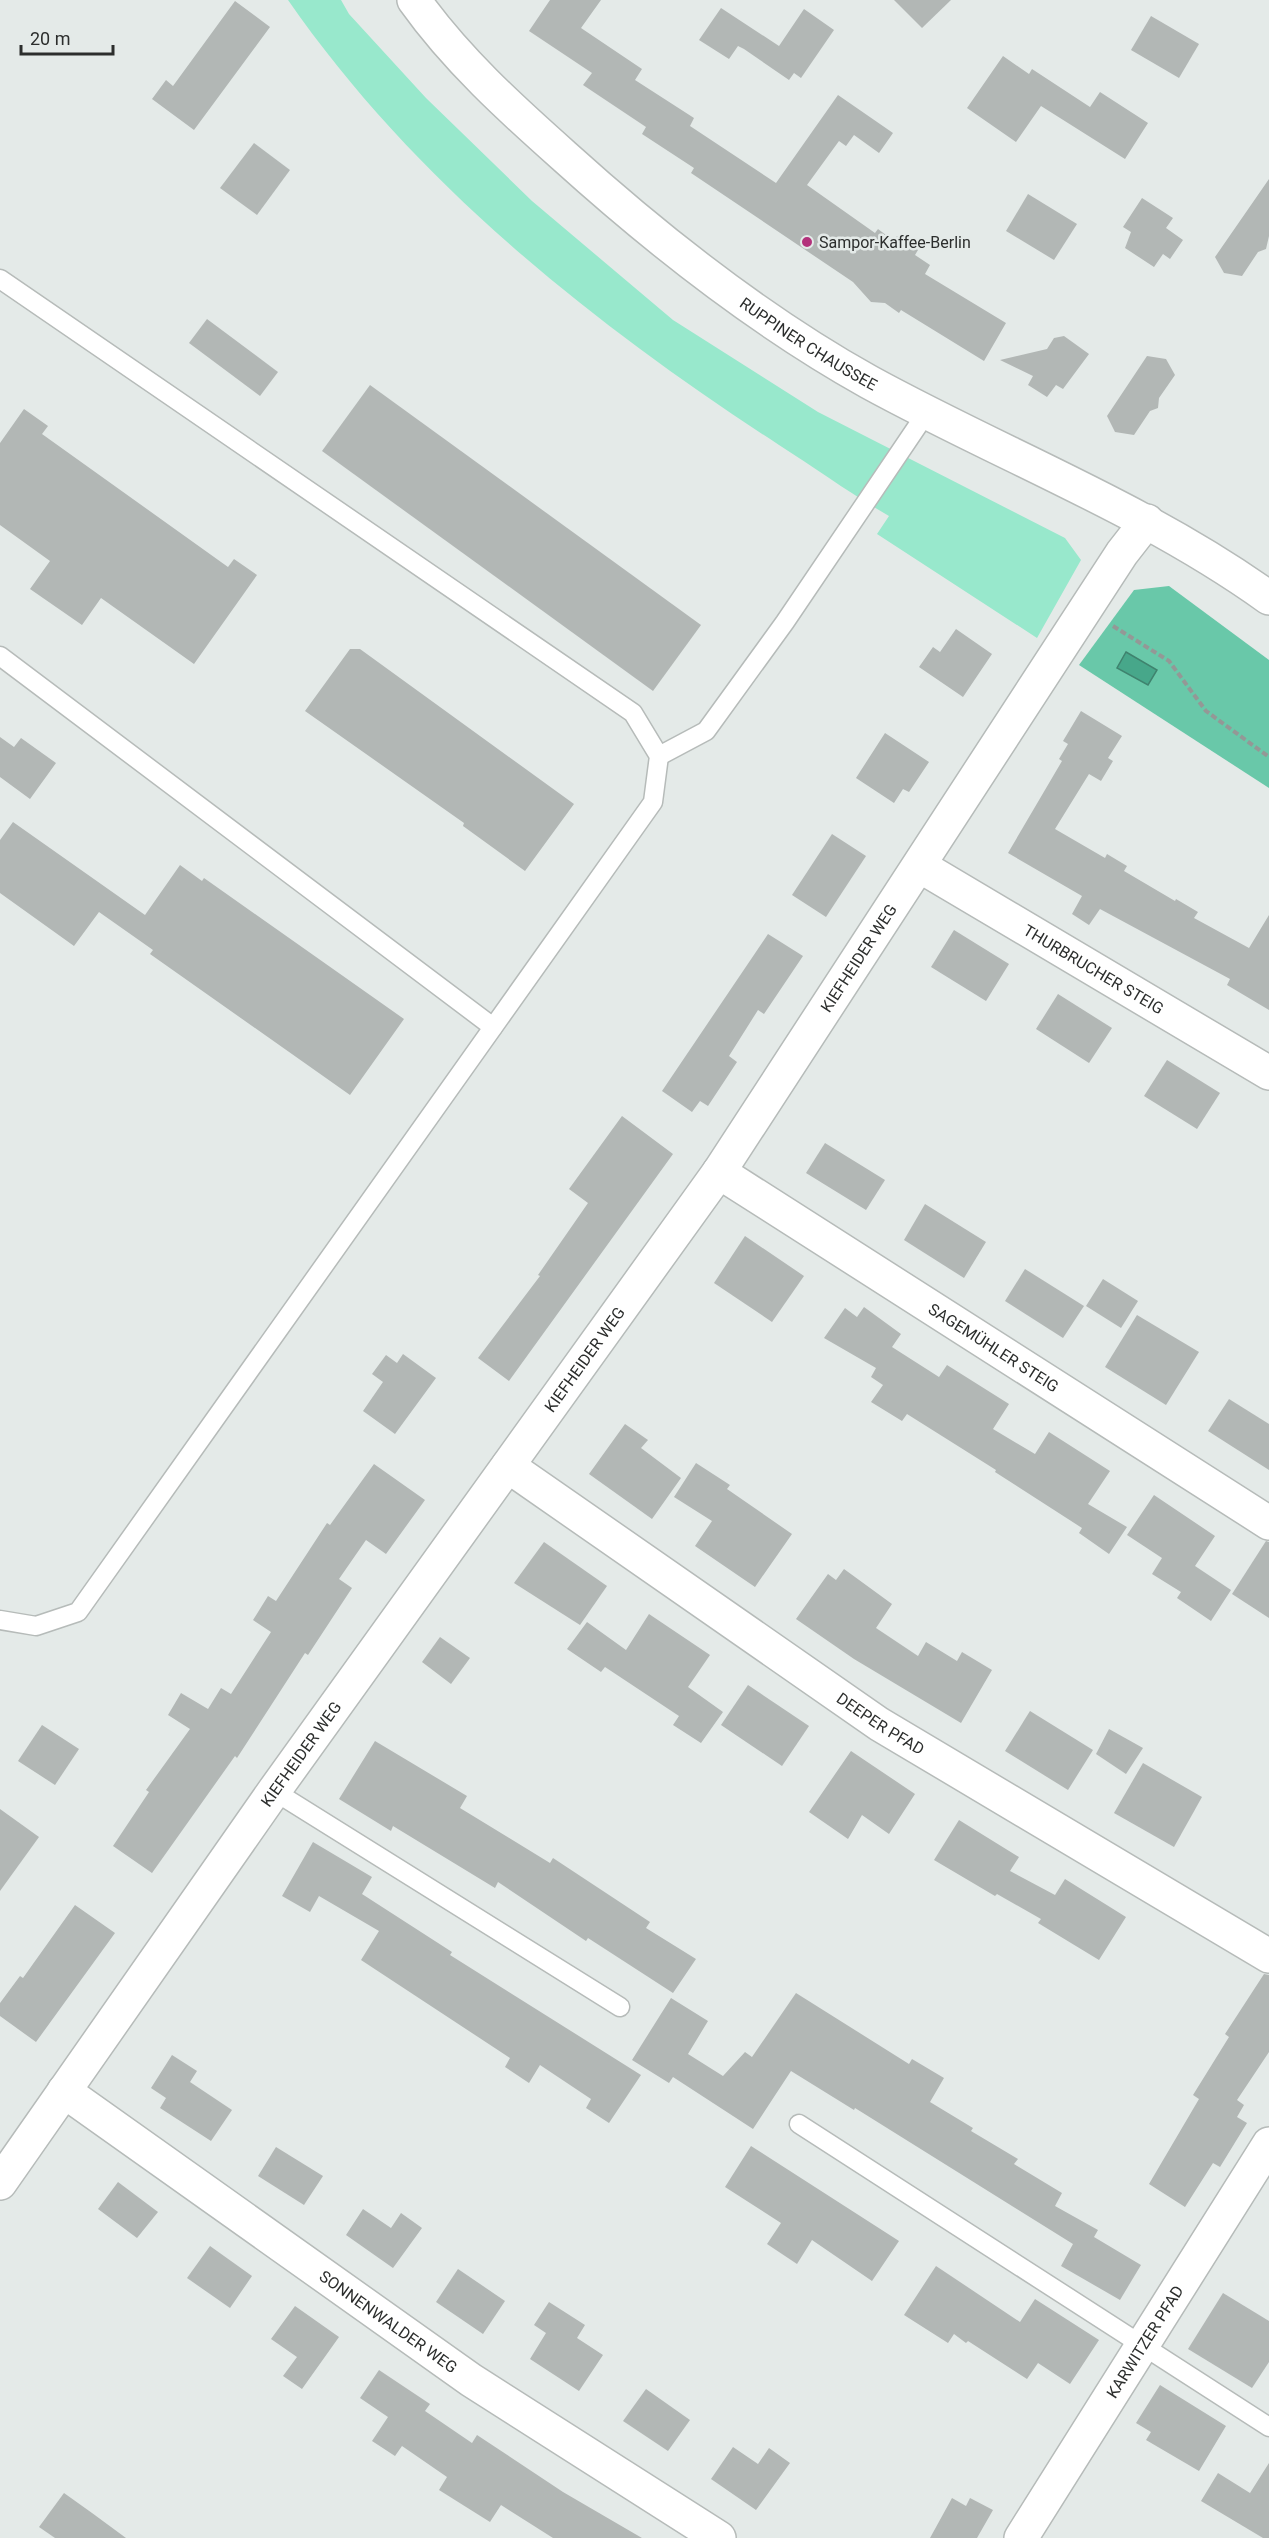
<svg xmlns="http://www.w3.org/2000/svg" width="1269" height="2538" font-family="Roboto,sans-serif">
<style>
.green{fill:#98e8cc}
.forest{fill:#69c8a9}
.water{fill:#47a78a;stroke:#3f836e;stroke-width:1.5}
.building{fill:#b2b7b5}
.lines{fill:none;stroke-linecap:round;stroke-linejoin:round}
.lane-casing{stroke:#b6bbb9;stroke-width:21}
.street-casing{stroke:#b6bbb9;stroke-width:36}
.secondary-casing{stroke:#b6bbb9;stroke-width:36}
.path{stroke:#949896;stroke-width:4;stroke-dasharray:6 3;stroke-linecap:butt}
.lane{stroke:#fff;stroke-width:18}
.street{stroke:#fff;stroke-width:33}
.secondary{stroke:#fff;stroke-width:33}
.poi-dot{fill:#b3317b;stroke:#e4eae8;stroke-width:2}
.labels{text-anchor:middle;stroke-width:5;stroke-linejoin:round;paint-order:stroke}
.poi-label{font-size:16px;fill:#2c2e2d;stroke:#e4eae8;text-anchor:start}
.street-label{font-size:16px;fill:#2c2e2d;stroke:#e4eae8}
</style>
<rect width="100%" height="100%" fill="#e4eae8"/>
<!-- green -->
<path class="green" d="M288,0H341L349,14L426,98L532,201L673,320L818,412L1065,538L1081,560L1037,638L877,534L889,516C851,494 815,468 779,445C593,324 415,183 288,0Z"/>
<!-- forest -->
<path class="forest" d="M1169,586L1269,660V788L1079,665L1134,590Z"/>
<!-- water -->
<path class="water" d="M1126,652L1157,670L1148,685L1117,668Z"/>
<!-- building -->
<g class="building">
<path d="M550,0H601L581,28L642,69L635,80L694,118L690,126L776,183L838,95L893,133L879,153L854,135L846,146L839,141L807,185L875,233L878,229L894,241L897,236L918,250L915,255L930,265L925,274L1006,323L984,361L901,310L899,313L885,303L871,302L853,282L691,173L694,168L642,134L646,127L583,85L592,73L529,31Z"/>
<path d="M894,0H951L922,28Z"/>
<path d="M235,1L270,27L194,130L152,99L166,80L173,86Z"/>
<path d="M721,8L779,46L804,9L834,30L801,78L794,73L789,80L744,49L738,46L729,59L699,40Z"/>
<path d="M1151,16L1199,44L1179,78L1131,50Z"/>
<path d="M1003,56L1029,74L1032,69L1090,107L1100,92L1148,123L1125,159L1041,106L1016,142L967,108Z"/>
<path d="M254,143L290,170L257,215L220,188Z"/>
<path d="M1269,179V236L1266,249L1258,252L1242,276L1224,273L1215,257Z"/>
<path d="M1028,194L1077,224L1054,260L1006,231Z"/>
<path d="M1142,198L1173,218L1166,228L1183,240L1170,259L1163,254L1154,267L1125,248L1131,232L1123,227Z"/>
<path d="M207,319L278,372L260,396L189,343Z"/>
<path d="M1064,336L1089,354L1063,389L1056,385L1047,397L1028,385L1033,376L1000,360L1047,349L1054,338Z"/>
<path d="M1147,356L1166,359L1175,375L1159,398L1158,408L1150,411L1134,435L1115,432L1107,416Z"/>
<path d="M370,385L701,625L653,691L322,451Z"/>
<path d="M24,409L48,426L42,434L228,567L234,559L257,575L194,664L101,598L82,625L30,589L50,561L0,525V443Z"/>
<path d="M956,629L992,654L963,697L919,667L933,647L940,652Z"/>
<path d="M350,649H360L574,804L525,871L463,826L464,823L305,711Z"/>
<path d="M1081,711L1122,736L1108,758L1113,761L1101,781L1089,774L1055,829L1105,858L1107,854L1127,866L1124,871L1175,901L1176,899L1198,912L1194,918L1249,948L1269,915V1010L1227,985L1230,979L1100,909L1089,925L1072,914L1082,896L1008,853L1062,761L1059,759L1068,744L1063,741Z"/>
<path d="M885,733L929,762L909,792L903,789L894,803L856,778Z"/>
<path d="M0,737L14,747L21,738L56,763L30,799L0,777Z"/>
<path d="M13,822L145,915L180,865L202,881L204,878L404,1019L350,1095L150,954L153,950L99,912L74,946L0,893V840Z"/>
<path d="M832,834L866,856L826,917L792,895Z"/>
<path d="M954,930L1009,964L986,1001L931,967Z"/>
<path d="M768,934L803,956L764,1014L758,1010L729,1056L737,1062L708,1106L700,1101L692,1112L662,1091Z"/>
<path d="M1058,994L1112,1028L1089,1063L1036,1029Z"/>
<path d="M1167,1060L1220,1093L1197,1129L1144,1096Z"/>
<path d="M622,1116L673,1154L509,1381L478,1358L540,1276L538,1275L588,1203L569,1189Z"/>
<path d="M825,1143L885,1180L866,1210L806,1173Z"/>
<path d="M925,1204L986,1242L964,1278L904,1240Z"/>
<path d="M745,1236L804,1276L772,1322L714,1283Z"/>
<path d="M1025,1269L1084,1306L1063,1338L1005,1301Z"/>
<path d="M1103,1279L1138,1301L1121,1328L1086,1306Z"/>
<path d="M864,1307L901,1334L892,1347L939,1377L947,1365L1009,1404L993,1429L1035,1454L1049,1432L1110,1471L1088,1504L1127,1527L1109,1554L1079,1533L1082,1528L995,1472L996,1470L907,1414L902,1421L871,1402L883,1385L871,1377L876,1368L824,1338L845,1308L857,1317Z"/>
<path d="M1137,1315L1199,1352L1166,1405L1105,1367Z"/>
<path d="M403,1354L436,1378L395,1434L363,1411L383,1382L372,1374L386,1355L397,1363Z"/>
<path d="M1229,1399L1269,1424V1470L1208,1431Z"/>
<path d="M625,1424L648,1440L641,1448L681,1478L652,1519L589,1474Z"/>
<path d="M696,1463L730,1485L727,1489L792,1534L755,1587L695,1546L712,1521L674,1497Z"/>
<path d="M374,1464L425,1500L386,1554L366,1540L339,1579L352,1588L308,1655L305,1653L237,1758L235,1756L152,1873L113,1846L149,1792L146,1790L190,1729L168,1715L181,1693L208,1709L221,1688L231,1694L271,1632L253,1620L268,1596L276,1601L327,1523L330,1525Z"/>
<path d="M1154,1495L1215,1536L1195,1566L1231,1590L1211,1621L1177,1598L1181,1592L1152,1574L1162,1558L1127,1535Z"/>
<path d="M1266,1541L1269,1542V1618L1232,1594Z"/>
<path d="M544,1542L607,1586L580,1625L514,1583Z"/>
<path d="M844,1569L892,1604L876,1628L918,1656L926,1642L957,1661L962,1652L992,1670L961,1723L854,1659L796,1619L828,1574L836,1580Z"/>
<path d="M649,1614L710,1655L688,1687L723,1712L701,1743L673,1725L679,1716L605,1667L601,1672L567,1649L587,1622L626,1650Z"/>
<path d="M440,1637L470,1658L451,1684L422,1662Z"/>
<path d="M748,1685L809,1726L782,1766L721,1725Z"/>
<path d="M1030,1711L1093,1750L1068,1790L1005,1751Z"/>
<path d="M42,1725L79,1749L55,1785L18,1761Z"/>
<path d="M1109,1729L1143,1748L1126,1774L1096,1754Z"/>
<path d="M375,1741L467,1796L460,1808L550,1863L553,1858L650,1922L646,1928L696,1959L673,1993L588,1938L586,1941L498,1882L495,1888L393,1826L391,1831L339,1799Z"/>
<path d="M851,1751L915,1794L889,1834L862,1815L848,1839L809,1812Z"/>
<path d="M1143,1763L1202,1797L1174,1847L1114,1813Z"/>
<path d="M0,1809L39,1837L0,1891Z"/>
<path d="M959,1820L1019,1857L1010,1871L1055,1895L1065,1879L1126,1917L1099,1960L1038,1923L1041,1919L997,1894L995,1896L934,1860Z"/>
<path d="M313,1842L372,1877L362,1894L452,1952L450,1955L641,2075L609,2123L586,2108L591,2099L540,2065L529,2083L505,2067L510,2058L361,1960L379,1931L319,1896L310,1912L282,1896Z"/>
<path d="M75,1905L115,1933L36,2042L0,2016V2003L20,1976L23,1978Z"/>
<path d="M1264,1974L1269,1975V2052L1237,2100L1244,2105L1237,2117L1247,2123L1220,2167L1213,2163L1185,2207L1149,2184L1199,2099L1193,2095L1229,2037L1225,2034Z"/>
<path d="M796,1993L909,2064L912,2059L944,2078L930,2102L973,2128L971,2131L1018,2159L1014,2164L1062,2193L1055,2206L1098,2230L1094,2237L1141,2265L1120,2300L1061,2266L1073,2244L855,2108L854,2110L791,2071L753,2129L673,2077L669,2083L632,2060L671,1998L708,2021L688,2054L723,2076L745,2052L752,2057Z"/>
<path d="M172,2055L197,2071L190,2082L232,2110L211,2141L160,2108L166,2098L151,2088Z"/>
<path d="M751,2146L899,2241L872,2281L812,2240L797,2264L767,2244L781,2223L725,2187Z"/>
<path d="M276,2147L323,2176L304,2205L258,2176Z"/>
<path d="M118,2182L158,2212L137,2238L98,2209Z"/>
<path d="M363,2209L391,2228L401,2213L422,2228L393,2268L346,2235Z"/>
<path d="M210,2246L252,2276L230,2308L187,2278Z"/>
<path d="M936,2266L1020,2322L1035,2299L1099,2340L1070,2384L1038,2363L1027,2379L968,2341L966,2343L954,2334L948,2343L904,2315Z"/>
<path d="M458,2269L505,2301L483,2334L436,2302Z"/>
<path d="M1223,2293L1269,2321V2362L1252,2388L1188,2349Z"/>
<path d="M549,2302L585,2325L577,2338L603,2355L579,2391L530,2359L546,2333L534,2325Z"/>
<path d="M295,2306L339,2337L302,2389L283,2376L297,2357L271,2339Z"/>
<path d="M379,2370L430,2404L425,2411L472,2443L477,2435L563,2492L642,2538H553L501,2505L490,2522L439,2490L447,2477L402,2446L395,2456L372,2441L388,2417L360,2398Z"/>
<path d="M1160,2385L1226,2426L1199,2471L1146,2440L1151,2432L1136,2423Z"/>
<path d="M646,2389L690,2420L668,2451L623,2421Z"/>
<path d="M733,2447L758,2464L769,2448L790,2463L756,2510L711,2479Z"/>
<path d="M1269,2463V2538H1263L1201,2501L1218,2473L1250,2493Z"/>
<path d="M64,2493L92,2513L126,2538H55L39,2527Z"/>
<path d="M952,2498L966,2506L970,2498L993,2510L977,2538H930Z"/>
</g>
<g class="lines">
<!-- lane casing -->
<g class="lane-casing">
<g id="lane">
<path d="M0,279L633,713L659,756L653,802L78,1612L36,1626L0,1620"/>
<path d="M0,656L493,1027"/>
<path d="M659,756L706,731L785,622L927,412"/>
<path d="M274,1791L620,2007"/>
<path d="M799,2124L1269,2427"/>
</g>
</g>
<!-- street casing -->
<g class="street-casing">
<g id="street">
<path id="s1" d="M920,866L1269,1073"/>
<path id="s2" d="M719,1172L1269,1523"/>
<path id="s3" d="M508,1466L879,1724L1269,1956"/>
<path id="s4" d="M64,2091L471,2380L719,2538"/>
<path id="s5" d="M0,2183L274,1791L719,1172L1122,553L1147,521"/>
<path id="s6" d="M1021,2538L1269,2144"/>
</g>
</g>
<!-- secondary casing -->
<g class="secondary-casing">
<g id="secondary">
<path id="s7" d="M414,0C456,59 510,108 564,156C658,241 758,320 869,382C1002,455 1145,509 1269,598"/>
</g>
</g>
<!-- path -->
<path class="path" d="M1113,626L1169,661L1206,711L1269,757"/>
<!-- lane -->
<use href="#lane" class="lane"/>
<!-- street -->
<use href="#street" class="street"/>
<!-- secondary -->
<use href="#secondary" class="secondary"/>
</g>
<!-- markers -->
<circle class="poi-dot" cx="807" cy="242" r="6"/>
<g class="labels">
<!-- poi labels -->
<g class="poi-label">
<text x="819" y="248">Sampor-Kaffee-Berlin</text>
</g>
<!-- street labels -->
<g class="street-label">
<text dy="6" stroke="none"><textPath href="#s7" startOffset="526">RUPPINER CHAUSSEE</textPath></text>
<text dy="6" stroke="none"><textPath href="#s5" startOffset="1496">KIEFHEIDER WEG</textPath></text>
<text dy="6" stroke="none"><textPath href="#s1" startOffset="202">THURBRUCHER STEIG</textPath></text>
<text dy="6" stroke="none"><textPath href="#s2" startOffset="326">SAGEMÜHLER STEIG</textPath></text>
<text dy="6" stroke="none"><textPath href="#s5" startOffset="1010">KIEFHEIDER WEG</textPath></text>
<text dy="6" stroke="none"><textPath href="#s3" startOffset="453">DEEPER PFAD</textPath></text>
<text dy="6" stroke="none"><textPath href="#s5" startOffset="524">KIEFHEIDER WEG</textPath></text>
<text dy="6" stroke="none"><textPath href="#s4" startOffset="398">SONNENWALDER WEG</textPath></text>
<text dy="6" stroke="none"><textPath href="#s6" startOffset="232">KARWITZER PFAD</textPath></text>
</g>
</g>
<!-- scale -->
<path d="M21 45v9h92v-9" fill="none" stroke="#2c2e2d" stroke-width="3"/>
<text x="30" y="45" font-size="18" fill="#2c2e2d" stroke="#e4eae8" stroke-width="4.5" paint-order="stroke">20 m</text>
</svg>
